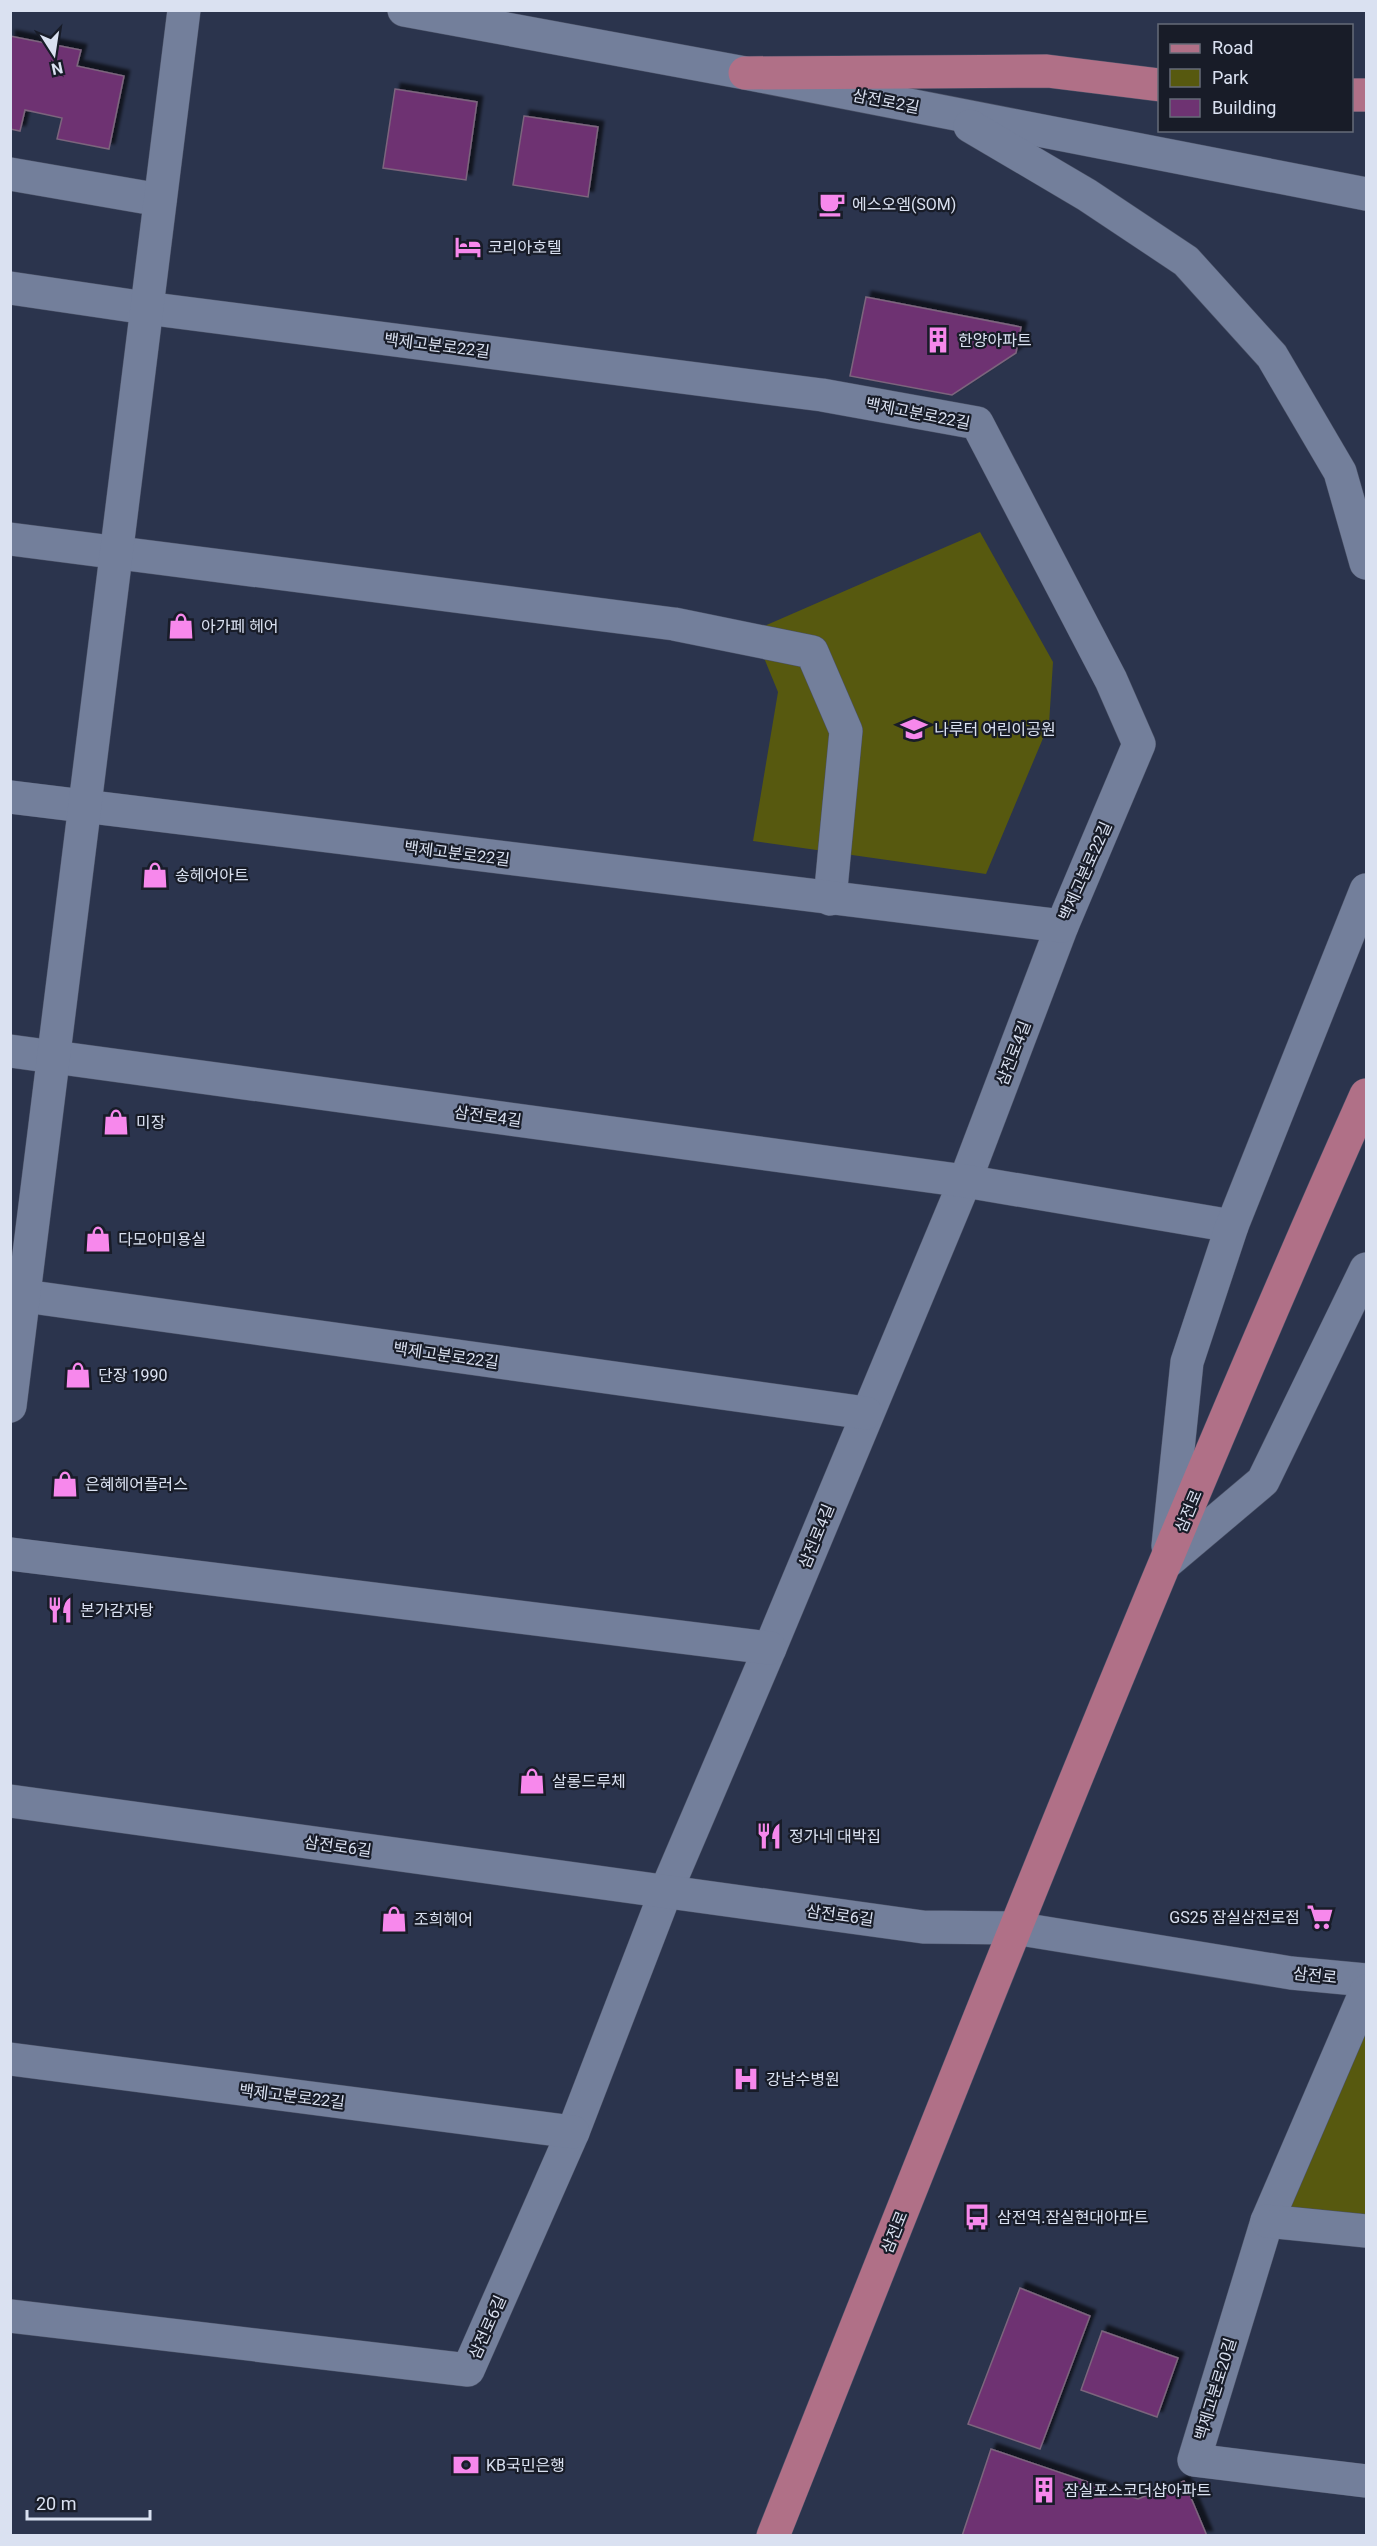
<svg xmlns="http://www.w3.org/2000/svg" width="1377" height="2546" font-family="Roboto,'Noto Sans KR',sans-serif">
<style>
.green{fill:#57590f}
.building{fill:#6e3372;stroke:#7c657d;stroke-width:1.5;filter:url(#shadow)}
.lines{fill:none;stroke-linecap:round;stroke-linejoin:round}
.minor-casing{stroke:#4b5267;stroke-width:34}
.major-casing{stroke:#4b5267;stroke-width:34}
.minor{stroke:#737f9b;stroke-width:33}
.major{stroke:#b07087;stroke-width:33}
.labels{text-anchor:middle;stroke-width:4.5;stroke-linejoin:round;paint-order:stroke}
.street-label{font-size:16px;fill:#dae1f1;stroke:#181c28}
.poi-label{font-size:16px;fill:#dae1f1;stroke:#181c28;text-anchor:start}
</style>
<defs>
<filter id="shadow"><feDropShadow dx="5.5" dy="-5.5" stdDeviation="1.5" flood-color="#0009"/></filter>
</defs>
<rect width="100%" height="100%" fill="#2b344d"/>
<!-- green -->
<g class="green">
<path d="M980,532L1053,662L1049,724L986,874L753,841L778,692L753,631Z"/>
<path d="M1366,1991V2231L1267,2221Z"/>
</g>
<!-- building -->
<g class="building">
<path d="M10,36L81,50L77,66L124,76L109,149L57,139L62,118L25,110L20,131L10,129Z"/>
<path d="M395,89L477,102L466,180L383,168Z"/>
<path d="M524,116L598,127L588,197L513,185Z"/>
<path d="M866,297L1021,327L1016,353L952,395L850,376Z"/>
<path d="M1020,2288L1090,2316L1040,2449L968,2424Z"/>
<path d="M1102,2331L1178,2358L1157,2417L1081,2390Z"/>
<path d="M991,2449L1138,2499L1184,2481L1207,2536H962Z"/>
</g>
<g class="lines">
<!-- minor casing -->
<g class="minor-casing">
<g id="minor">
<path d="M404,10L745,73L1366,194"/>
<path d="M970,126L1087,195L1186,261L1272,356L1340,472L1366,563"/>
<path d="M10,174L160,200"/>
<path d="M10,288L146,308L822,395L977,423L1111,680L1139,744L1062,926L965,1181L770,1648L666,1891L573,2132L468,2370L10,2316"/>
<path d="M10,539L674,624L812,652L846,731L830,899"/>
<path d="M10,797L1062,926"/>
<path d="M10,1051L965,1181L1232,1226"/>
<path d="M10,1294L866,1413"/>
<path d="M10,1406L184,10"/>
<path d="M1168,1546L1187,1362L1232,1226L1366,890"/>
<path d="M10,1554L770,1648"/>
<path d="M1166,1563L1263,1481L1366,1269"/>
<path d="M10,1801L923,1927L1015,1928L1291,1973L1366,1980"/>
<path d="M1366,1991L1267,2221L1194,2460L1366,2481"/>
<path d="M10,2059L573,2132"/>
<path d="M1267,2221L1366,2231"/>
</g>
</g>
<!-- major casing -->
<g class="major-casing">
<g id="major">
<path d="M745,73L1047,71L1160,85"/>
<path d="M1352,95H1366"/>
<path d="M773,2536C965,2053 1155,1569 1366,1095"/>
</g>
</g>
<!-- minor -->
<use href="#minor" class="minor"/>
<!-- major -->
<use href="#major" class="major"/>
</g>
<!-- icons -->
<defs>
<g id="cafe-bare" transform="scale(2.07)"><path d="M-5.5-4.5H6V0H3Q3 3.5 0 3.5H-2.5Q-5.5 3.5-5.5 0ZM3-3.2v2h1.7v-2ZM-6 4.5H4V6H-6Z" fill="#f788ec" stroke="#181c28" stroke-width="2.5" paint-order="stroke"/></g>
<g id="hotel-bare" transform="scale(2.07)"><path d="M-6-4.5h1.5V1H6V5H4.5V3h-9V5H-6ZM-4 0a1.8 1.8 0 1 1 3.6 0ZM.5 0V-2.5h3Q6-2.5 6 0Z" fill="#f788ec" stroke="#181c28" stroke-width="2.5" paint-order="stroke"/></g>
<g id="building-bare" transform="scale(2.07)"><path d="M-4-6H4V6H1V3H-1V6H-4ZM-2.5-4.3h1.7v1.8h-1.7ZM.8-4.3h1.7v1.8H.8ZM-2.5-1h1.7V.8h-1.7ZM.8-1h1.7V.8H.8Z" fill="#f788ec" stroke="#181c28" stroke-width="2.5" paint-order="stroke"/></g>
<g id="shop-bare" transform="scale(2.07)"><path d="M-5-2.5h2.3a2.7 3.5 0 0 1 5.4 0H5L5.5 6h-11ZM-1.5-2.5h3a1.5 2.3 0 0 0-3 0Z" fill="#f788ec" stroke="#181c28" stroke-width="2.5" paint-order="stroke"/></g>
<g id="school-bare" transform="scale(2.07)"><path d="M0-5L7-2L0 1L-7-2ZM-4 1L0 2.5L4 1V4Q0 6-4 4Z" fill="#f788ec" stroke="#181c28" stroke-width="2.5" paint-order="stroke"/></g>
<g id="restaurant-bare" transform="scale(2.07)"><path d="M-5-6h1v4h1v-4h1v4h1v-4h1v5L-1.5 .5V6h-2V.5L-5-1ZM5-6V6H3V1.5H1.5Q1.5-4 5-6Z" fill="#f788ec" stroke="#181c28" stroke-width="2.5" paint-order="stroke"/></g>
<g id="supermarket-bare" transform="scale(2.07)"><path d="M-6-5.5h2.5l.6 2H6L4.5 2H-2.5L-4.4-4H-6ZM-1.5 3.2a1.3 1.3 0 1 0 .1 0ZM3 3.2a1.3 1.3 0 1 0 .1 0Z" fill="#f788ec" stroke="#181c28" stroke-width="2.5" paint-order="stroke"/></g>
<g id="hospital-bare" transform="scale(2.07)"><path d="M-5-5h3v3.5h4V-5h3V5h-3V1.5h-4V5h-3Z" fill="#f788ec" stroke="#181c28" stroke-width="2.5" paint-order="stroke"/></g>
<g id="bus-bare" transform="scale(2.07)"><path d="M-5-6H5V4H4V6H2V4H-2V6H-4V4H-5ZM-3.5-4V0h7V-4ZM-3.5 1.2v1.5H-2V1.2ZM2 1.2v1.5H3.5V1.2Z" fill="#f788ec" stroke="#181c28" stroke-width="2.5" paint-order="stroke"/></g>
<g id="bank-bare" transform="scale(2.07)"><path d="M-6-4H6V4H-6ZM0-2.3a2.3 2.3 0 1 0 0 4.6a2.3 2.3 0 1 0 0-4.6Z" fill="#f788ec" stroke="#181c28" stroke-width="2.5" paint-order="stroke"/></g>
</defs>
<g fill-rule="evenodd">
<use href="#cafe-bare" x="832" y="204"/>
<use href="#hotel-bare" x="468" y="247"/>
<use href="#building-bare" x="938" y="340"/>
<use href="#shop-bare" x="181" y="626"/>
<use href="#school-bare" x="914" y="729"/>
<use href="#shop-bare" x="155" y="875"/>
<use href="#shop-bare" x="116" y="1122"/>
<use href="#shop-bare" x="98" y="1239"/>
<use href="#shop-bare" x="78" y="1375"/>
<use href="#shop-bare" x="65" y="1484"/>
<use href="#restaurant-bare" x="60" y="1610"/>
<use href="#shop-bare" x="532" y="1781"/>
<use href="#restaurant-bare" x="769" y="1836"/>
<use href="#supermarket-bare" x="1320" y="1917"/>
<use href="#shop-bare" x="394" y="1919"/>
<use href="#hospital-bare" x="746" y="2079"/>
<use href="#bus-bare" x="977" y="2217"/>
<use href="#bank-bare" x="466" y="2465"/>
<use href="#building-bare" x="1044" y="2490"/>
</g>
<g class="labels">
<!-- street labels -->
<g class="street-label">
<text transform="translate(886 101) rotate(11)" y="6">삼전로2길</text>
<text transform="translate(437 345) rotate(7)" y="6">백제고분로22길</text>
<text transform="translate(918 413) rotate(11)" y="6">백제고분로22길</text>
<text transform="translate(457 853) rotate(7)" y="6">백제고분로22길</text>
<text transform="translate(1085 871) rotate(-66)" y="6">백제고분로22길</text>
<text transform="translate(1013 1053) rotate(-69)" y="6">삼전로4길</text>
<text transform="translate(488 1116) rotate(8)" y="6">삼전로4길</text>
<text transform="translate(446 1355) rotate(8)" y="6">백제고분로22길</text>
<text transform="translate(1188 1511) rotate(-67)" y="6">삼전로</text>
<text transform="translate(816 1536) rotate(-68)" y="6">삼전로4길</text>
<text transform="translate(338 1846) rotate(8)" y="6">삼전로6길</text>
<text transform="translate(840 1915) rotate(8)" y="6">삼전로6길</text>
<text transform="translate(1315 1975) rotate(6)" y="6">삼전로</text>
<text transform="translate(292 2096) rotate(7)" y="6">백제고분로22길</text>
<text transform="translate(894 2232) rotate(-68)" y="6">삼전로</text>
<text transform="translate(487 2327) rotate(-66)" y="6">삼전로6길</text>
<text transform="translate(1215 2389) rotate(-73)" y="6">백제고분로20길</text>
</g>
<!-- poi labels -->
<g class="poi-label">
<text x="852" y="210">에스오엠(SOM)</text>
<text x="488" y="253">코리아호텔</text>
<text x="958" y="346">한양아파트</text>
<text x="201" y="632">아가페 헤어</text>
<text x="934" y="735">나루터 어린이공원</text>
<text x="175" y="881">송헤어아트</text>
<text x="136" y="1128">미장</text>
<text x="118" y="1245">다모아미용실</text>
<text x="98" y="1381">단장 1990</text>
<text x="85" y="1490">은혜헤어플러스</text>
<text x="80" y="1616">본가감자탕</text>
<text x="552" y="1787">살롱드루체</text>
<text x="789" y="1842">정가네 대박집</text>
<text x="1300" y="1923" text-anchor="end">GS25 잠실삼전로점</text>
<text x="414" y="1925">조희헤어</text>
<text x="766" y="2085">강남수병원</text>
<text x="997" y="2223">삼전역.잠실현대아파트</text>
<text x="486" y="2471">KB국민은행</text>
<text x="1064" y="2496">잠실포스코더샵아파트</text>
</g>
</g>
<!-- border -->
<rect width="1377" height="2546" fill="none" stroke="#dae1f1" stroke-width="24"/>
<!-- legend -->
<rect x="1158" y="24" width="195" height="108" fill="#181c28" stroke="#666b78" stroke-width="1.5"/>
<rect x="1170" y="44" width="30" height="9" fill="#b07087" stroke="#666b78" stroke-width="1.5"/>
<text x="1212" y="54" font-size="18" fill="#dae1f1">Road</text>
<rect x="1170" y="69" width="30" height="18" fill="#57590f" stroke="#666b78" stroke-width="1.5"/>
<text x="1212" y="84" font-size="18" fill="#dae1f1">Park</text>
<rect x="1170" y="99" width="30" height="18" fill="#6e3372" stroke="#666b78" stroke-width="1.5"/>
<text x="1212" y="114" font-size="18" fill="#dae1f1">Building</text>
<!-- north arrow -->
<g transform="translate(54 54) rotate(168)" stroke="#181c28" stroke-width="4.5" paint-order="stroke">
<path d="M0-4.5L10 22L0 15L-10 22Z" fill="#dae1f1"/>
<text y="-9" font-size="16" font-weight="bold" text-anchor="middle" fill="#dae1f1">N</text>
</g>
<!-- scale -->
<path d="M27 2510v9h123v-9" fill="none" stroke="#dae1f1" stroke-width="3"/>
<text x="36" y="2510" font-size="18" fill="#dae1f1" stroke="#181c28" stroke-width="4.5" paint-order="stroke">20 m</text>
</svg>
